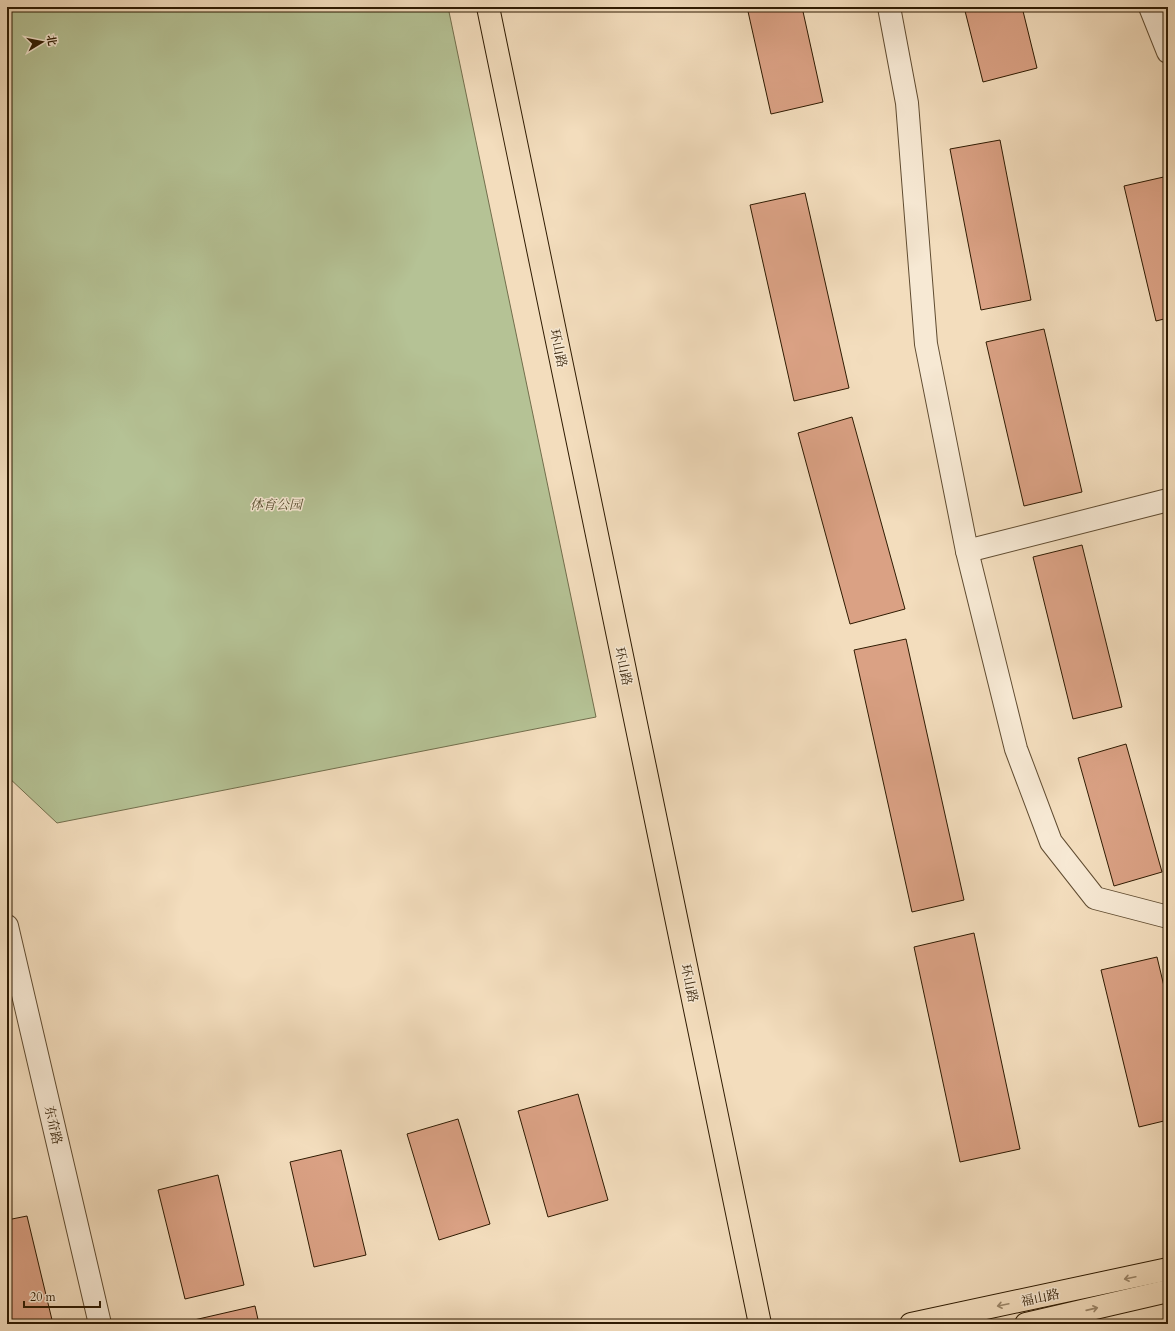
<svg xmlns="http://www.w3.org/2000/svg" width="1175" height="1331" font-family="Cardo,'Noto Serif SC',serif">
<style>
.green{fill:#b5c295;stroke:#726e4c}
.building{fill:#daa184;stroke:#2f1b02}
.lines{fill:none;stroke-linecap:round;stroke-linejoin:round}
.minor-casing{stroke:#604c31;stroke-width:24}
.major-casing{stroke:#2f1b02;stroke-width:24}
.minor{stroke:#f7e9d4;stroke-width:22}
.major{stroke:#f3ddbd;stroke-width:22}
.oneway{stroke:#9b8669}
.labels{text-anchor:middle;stroke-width:3;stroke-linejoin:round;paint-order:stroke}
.street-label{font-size:13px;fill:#2f1b02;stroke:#f7e9d4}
.park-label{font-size:13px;font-style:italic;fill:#574d2e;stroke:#f7e9d4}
</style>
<rect width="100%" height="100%" fill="#f3ddbd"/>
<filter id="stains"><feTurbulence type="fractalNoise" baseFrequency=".005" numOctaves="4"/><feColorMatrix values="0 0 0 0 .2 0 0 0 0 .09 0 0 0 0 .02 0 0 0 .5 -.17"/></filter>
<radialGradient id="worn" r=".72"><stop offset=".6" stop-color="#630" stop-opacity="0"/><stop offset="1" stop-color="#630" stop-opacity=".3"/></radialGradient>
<!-- green -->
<path class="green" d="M7,7H448L596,717L57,823L7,776Z"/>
<!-- building -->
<g class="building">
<path d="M747,7H802L823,102L771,114Z"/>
<path d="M964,7H1022L1037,68L983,82Z"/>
<path d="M1000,140L1031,300L981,310L950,149Z"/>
<path d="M1168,176V318L1156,321L1124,186Z"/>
<path d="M805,193L849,388L794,401L750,205Z"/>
<path d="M1044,329L1082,492L1024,506L986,342Z"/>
<path d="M852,417L905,609L850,624L798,433Z"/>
<path d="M1082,545L1122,707L1073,719L1033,557Z"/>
<path d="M906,639L964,900L912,912L854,650Z"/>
<path d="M1126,744L1162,872L1114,886L1078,758Z"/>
<path d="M974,933L1020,1149L960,1162L914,947Z"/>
<path d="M1157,957L1168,1003V1120L1139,1127L1101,970Z"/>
<path d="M578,1094L608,1200L548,1217L518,1111Z"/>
<path d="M458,1119L490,1224L439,1240L407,1134Z"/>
<path d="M341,1150L366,1255L314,1267L290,1162Z"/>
<path d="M218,1175L244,1285L185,1299L158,1190Z"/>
<path d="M27,1216L53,1324H7V1220Z"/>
<path d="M255,1306L259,1324H195L194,1320Z"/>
</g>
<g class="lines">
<!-- minor casing -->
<g class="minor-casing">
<g id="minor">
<path d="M889,7L907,103L926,344L967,551L1016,749L1051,842L1095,898L1168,917"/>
<path d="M1150,7L1168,52"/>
<path d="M967,551L1168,500"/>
<path d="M7,926L100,1324"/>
</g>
</g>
<!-- major casing -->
<g class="major-casing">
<g id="major">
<path d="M488,7L760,1324"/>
<path d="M911,1324L1168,1269"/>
<path d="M1026,1324L1168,1291"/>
</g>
</g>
<!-- minor -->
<use href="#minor" class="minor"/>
<!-- major -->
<use href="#major" class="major"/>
</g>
<!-- one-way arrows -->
<defs><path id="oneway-shaft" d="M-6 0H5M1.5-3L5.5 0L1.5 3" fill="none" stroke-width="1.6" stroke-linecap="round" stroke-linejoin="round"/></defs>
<g class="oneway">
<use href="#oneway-shaft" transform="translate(1130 1278) rotate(168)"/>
<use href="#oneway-shaft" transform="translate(1003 1305) rotate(168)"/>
<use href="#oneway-shaft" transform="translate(1092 1309) rotate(-13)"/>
</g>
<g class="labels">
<!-- street labels -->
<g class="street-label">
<text transform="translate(559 348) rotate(78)" y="5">环山路</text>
<text transform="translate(624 666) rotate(78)" y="5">环山路</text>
<text transform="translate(690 983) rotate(78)" y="5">环山路</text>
<text transform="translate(54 1125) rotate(77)" y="5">东夼路</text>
<text transform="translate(1040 1297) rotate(-12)" y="5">福山路</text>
</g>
<!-- park labels -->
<g class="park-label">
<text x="276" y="509">体育公园</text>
</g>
</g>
<!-- margin -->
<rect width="1175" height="1331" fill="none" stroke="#f3ddbd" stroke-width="24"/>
<rect x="8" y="8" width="1159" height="1315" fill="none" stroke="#2f1b02" stroke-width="2"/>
<rect x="12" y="12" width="1151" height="1307" fill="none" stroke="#2f1b02"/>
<!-- north arrow -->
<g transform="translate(42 42) rotate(80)" stroke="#f7e9d4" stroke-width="3" paint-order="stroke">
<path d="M0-3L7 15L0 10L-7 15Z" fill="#2f1b02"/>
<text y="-6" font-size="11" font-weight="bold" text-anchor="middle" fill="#2f1b02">北</text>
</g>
<!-- scale -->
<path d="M24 1301v6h76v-6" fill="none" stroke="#2f1b02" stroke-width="2"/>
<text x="30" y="1301" font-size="12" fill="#2f1b02" stroke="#f7e9d4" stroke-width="3" paint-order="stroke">20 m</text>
<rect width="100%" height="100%" filter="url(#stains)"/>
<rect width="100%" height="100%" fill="url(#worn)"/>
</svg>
